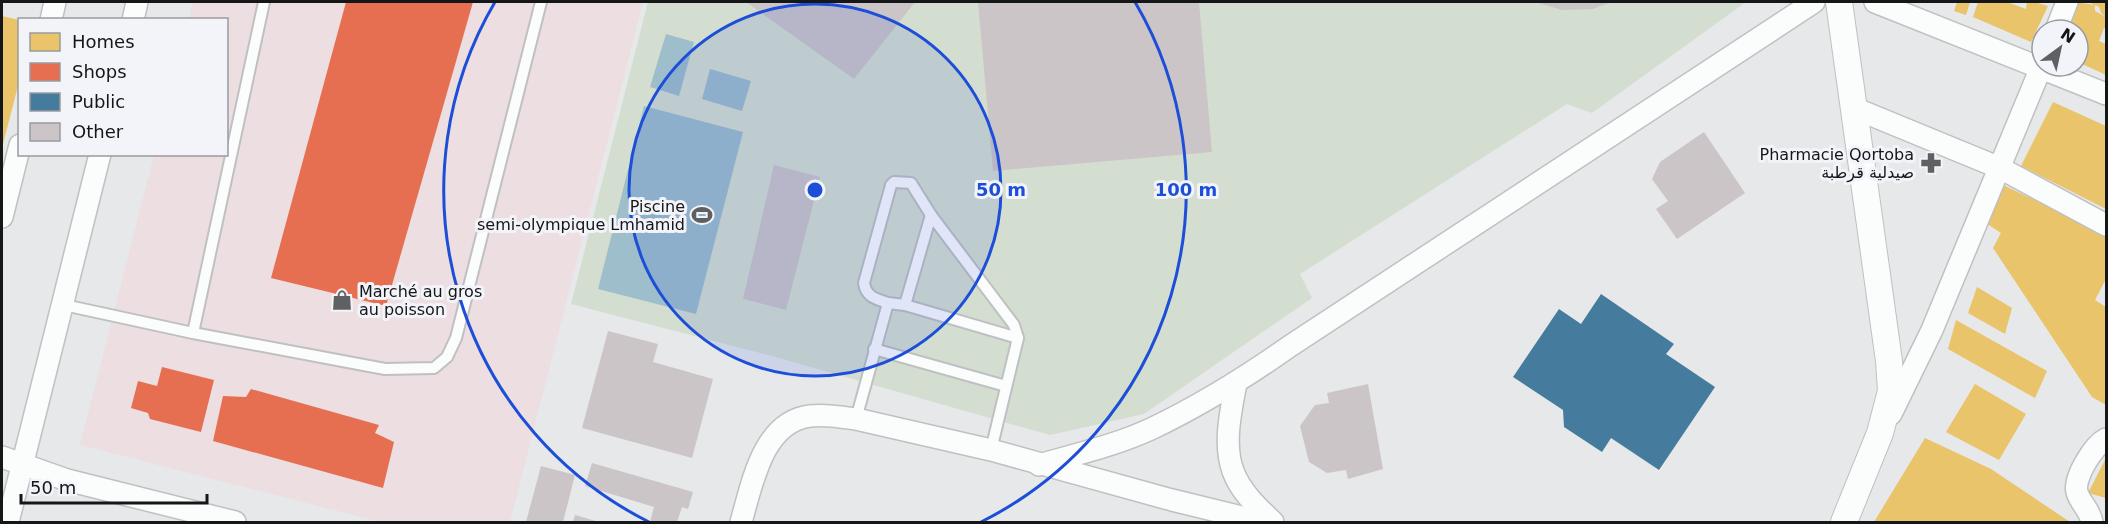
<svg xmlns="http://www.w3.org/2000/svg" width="2108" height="524" font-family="'DejaVu Sans',Cairo,sans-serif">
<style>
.commercial{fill:#ecdee1}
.green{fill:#d4ded0}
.water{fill:#9dbeca}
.homes{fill:#e9c46a}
.shops{fill:#e76f51}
.public{fill:#457b9d}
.building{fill:#ccc5c8}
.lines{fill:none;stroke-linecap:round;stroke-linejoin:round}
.service-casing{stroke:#bfc0c2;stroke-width:14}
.minor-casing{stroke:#bfc0c2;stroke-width:24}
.tertiary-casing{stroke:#bfc0c2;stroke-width:28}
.service{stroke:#fbfcfc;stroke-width:10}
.minor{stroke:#fbfcfc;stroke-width:21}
.tertiary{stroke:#fbfcfc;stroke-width:26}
.ring{fill:none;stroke:#1d4ed8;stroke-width:3}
.labels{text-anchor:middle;stroke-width:6;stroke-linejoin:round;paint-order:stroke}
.poi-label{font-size:16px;fill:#151618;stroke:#f2f4f9;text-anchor:end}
.centre{fill:#1d4ed8;stroke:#f2f4f9;stroke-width:3}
.ring-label{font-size:18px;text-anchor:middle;font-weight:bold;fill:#1d4ed8;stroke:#f2f4f9;stroke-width:6;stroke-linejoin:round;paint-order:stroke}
</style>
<rect width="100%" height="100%" fill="#e6e8ea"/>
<!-- commercial -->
<path class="commercial" d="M193,2H643L510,522H381L80,445L154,155L226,154V20L189,19Z"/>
<!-- green -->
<path class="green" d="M648,2H1746L1592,113L1567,104L1300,274L1312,298L1144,414L1050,435L768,355L571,304Z"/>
<!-- water -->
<g class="water">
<path d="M666,34L694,42L679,96L650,87Z"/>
<path d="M710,69L751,81L742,111L702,99Z"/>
<path d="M644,106L743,132L696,314L598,289Z"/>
</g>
<!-- homes -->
<g class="homes">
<path d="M1957,2H1970L1966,15L1954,11Z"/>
<path d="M1978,2H2007L2026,9L2027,2H2034L2048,6L2031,42L1973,17Z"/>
<path d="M2076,2L2095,5V11L2106,17V29L2104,28L2099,41L2106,44V75L2078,62V30H2061Z"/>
<path d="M2088,2H2106V17L2101,13L2099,7Z"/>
<path d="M2,16L20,20V78L2,148Z"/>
<path d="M2053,102L2106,126V209L2021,166Z"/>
<path d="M2001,184L2106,234V279L2095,300L2106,307V405L2092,397L1993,248L2001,233L1986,223Z"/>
<path d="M1977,287L2012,308L2005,334L1968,313Z"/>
<path d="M1956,320L2047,371L2035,398L1948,349Z"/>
<path d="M1975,384L2026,414L1999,460L1946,432Z"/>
<path d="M1925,438L1991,469L2070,522H1874Z"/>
<path d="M2106,458V498L2088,493Z"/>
</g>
<!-- shops -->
<g class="shops">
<path d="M346,2H473L386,306L271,278Z"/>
<path d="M162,367L214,380L201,432L150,419L148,413L131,408L138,381L157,386Z"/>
<path d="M251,389L379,425L375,433L394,442L383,488L213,441L223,396L246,397Z"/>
</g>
<!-- public -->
<path class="public" d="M1601,294L1674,344L1666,354L1715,387L1659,470L1611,438L1602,452L1564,427L1563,410L1513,377L1559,309L1581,324Z"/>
<!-- building -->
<g class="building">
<path d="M746,2H915L854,79Z"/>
<path d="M978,2H1199L1212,152L993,171Z"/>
<path d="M1535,2H1611L1593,9L1562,10Z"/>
<path d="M1704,132L1745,193L1677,239L1656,209L1668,201L1652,179L1660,162Z"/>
<path d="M774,165L820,177L786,310L743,299Z"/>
<path d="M608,331L658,344L653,362L713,379L692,458L582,428Z"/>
<path d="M1368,384L1383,469L1348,479L1346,470L1327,473L1309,462L1300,426L1315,405L1329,403L1327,393Z"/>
<path d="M592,463L693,492L688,509L682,507L677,522H650L654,507L585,486Z"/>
<path d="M541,466L575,475L563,522H526Z"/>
<path d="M575,515L599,522H573Z"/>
</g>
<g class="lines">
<!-- service casing -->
<g class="service-casing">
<g id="service">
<path d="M888,303C876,299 866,297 864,283L891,185L894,182L911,183L931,215L1014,325L1018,338L991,450"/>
<path d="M64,305L193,333L385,369L434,368L447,357L456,338L541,2"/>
<path d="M905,305L1018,338"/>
<path d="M193,333L264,2"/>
<path d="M874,349L1006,386"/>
<path d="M856,419L888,303L905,305L931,215"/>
</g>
</g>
<!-- minor casing -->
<g class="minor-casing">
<g id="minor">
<path d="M1875,2L2106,94"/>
<path d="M51,20L55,2"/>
<path d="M133,20L137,2"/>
<path d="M2056,30L2067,2"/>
<path d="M1854,108L2000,168L2106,225"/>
<path d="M2,217L20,145"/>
<path d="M1236,383C1231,410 1223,444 1233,471C1240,491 1258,508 1273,522"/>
<path d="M1891,414L1932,330L2042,65"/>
<path d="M2,457L67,480L235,522"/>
<path d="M1039,465C1077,454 1117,445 1153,428C1201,405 1246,377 1290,346L1814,2"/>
<path d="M8,522L100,154"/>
<path d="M741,522C752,485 762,422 810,416C825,414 841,417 856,419L991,450L1172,500L1262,522"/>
<path d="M2092,522C2090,510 2080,503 2077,492C2073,478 2094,445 2106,439"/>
</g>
</g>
<!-- tertiary casing -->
<g class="tertiary-casing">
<path id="tertiary" d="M1839,2L1889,361L1891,391L1880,433L1844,522"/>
</g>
<!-- service -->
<use href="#service" class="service"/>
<!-- minor -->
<use href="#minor" class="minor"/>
<!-- tertiary -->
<use href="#tertiary" class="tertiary"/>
</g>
<!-- distance rings -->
<circle cx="815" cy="190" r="186" fill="#1d4ed8" fill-opacity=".12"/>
<g class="ring">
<circle cx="815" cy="190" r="186"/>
<path d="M649 522A371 371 0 0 1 495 2M1135 2A371 371 0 0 1 981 522"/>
</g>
<!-- icons -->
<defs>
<g id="pharmacy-bare" transform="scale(1.62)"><path d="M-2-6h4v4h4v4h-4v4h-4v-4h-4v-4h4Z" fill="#5e6062" stroke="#f2f4f9" stroke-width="2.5" paint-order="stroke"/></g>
<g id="stadium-bare" transform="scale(1.62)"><path d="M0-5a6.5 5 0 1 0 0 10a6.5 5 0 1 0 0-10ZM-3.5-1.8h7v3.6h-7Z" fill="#5e6062" stroke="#f2f4f9" stroke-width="2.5" paint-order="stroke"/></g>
<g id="shop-bare" transform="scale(1.62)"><path d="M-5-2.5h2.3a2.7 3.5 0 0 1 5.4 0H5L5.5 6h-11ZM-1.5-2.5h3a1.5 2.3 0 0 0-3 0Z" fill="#5e6062" stroke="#f2f4f9" stroke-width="2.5" paint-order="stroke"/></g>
</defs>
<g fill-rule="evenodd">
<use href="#pharmacy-bare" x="1931" y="163"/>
<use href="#stadium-bare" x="702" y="215"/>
<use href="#shop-bare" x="342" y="300"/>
</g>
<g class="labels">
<!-- poi labels -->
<g class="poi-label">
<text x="1914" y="160">Pharmacie Qortoba<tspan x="1914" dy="18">صيدلية قرطبة</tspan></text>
<text x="685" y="212">Piscine<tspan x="685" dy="18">semi-olympique Lmhamid</tspan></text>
<text x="359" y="297" text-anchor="start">Marché au gros<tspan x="359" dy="18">au poisson</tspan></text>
</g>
</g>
<circle cx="815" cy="190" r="9" class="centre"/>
<g class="ring-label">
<text x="1001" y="196">50 m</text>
<text x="1186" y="196">100 m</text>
</g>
<!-- border -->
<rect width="2108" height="524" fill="none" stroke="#151618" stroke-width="6"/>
<!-- legend -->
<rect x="18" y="18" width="210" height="138" fill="#f2f4f9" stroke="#9a9b9f" stroke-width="1.5"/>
<rect x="30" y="33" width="30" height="18" fill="#e9c46a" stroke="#9a9b9f" stroke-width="1.5"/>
<text x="72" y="48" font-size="18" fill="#151618">Homes</text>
<rect x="30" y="63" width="30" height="18" fill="#e76f51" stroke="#9a9b9f" stroke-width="1.5"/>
<text x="72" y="78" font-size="18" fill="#151618">Shops</text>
<rect x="30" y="93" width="30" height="18" fill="#457b9d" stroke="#9a9b9f" stroke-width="1.5"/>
<text x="72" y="108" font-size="18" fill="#151618">Public</text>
<rect x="30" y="123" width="30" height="18" fill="#ccc5c8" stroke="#9a9b9f" stroke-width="1.5"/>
<text x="72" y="138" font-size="18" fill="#151618">Other</text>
<!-- north arrow -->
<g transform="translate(2060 48) rotate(33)"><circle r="28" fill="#f2f4f9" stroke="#9a9b9f" stroke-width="1.5"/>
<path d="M0-4.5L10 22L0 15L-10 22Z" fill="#5e6062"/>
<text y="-9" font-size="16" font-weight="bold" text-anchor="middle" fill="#151618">N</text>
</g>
<!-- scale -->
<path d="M21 494v9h186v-9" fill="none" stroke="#151618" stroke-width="3"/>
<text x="30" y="494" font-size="18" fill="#151618" stroke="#f2f4f9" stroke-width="4.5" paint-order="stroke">50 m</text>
</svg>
